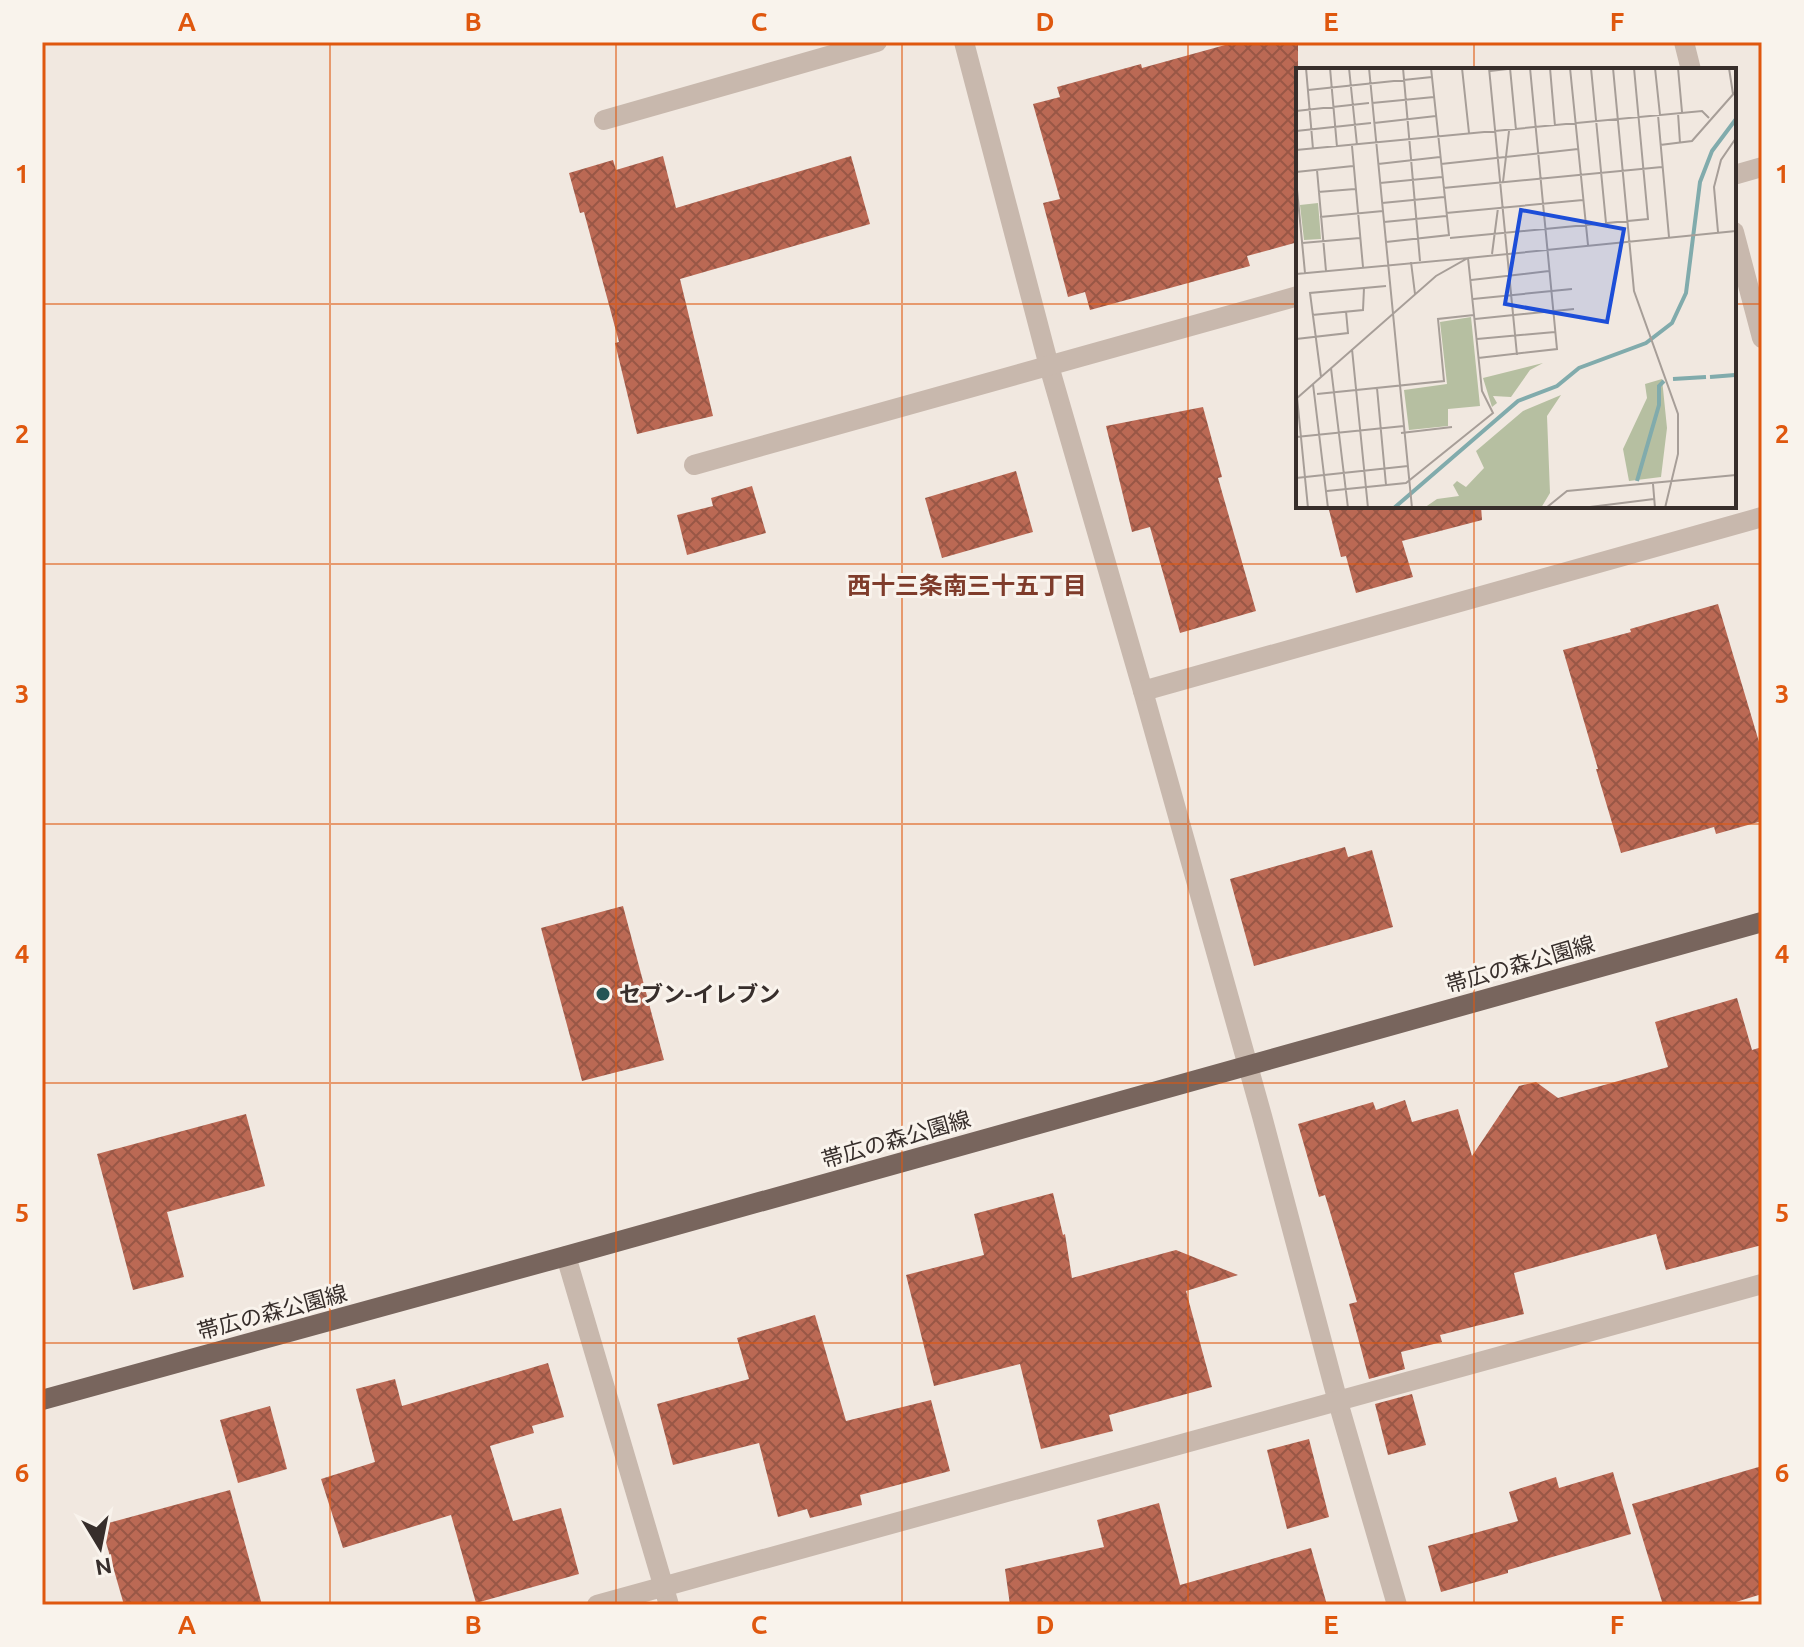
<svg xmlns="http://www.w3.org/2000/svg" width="1804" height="1647" font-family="Ubuntu,'Noto Sans JP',sans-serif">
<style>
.building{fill:url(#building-cross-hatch)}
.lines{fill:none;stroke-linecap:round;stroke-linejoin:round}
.minor{stroke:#c8b8ad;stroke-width:20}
.major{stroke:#78655d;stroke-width:20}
.grid{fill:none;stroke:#df570e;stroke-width:2;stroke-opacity:0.55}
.poi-dot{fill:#245455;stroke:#f9f3ec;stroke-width:3}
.labels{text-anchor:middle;stroke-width:6;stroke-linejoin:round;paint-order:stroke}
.street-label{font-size:22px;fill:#372e2b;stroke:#f9f3ec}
.poi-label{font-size:22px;font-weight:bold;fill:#372e2b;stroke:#f9f3ec;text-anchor:start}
.neighbourhood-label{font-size:24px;font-weight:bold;fill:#7f3c2b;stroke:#f9f3ec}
.inset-river{fill:none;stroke:#81abac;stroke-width:4}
.inset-road{fill:none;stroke:#a79e98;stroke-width:2}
.view{fill:#1d4ed8;fill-opacity:0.15;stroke:#1d4ed8;stroke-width:4}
.inset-edge{fill:none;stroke:#372e2b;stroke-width:4}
.neatline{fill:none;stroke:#df570e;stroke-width:3}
.grid-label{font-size:26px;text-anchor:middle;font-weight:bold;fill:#df570e}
</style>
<defs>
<pattern id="building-cross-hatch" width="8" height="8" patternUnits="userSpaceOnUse" patternTransform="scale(2)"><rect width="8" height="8" fill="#bb6954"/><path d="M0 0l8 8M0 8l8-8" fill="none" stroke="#995746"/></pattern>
</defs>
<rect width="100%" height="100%" fill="#f1e8e0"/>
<!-- building -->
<g class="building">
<path d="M1236,42H1298V242L1247,256L1250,266L1090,310L1085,292L1068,297L1043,203L1060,199L1033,104L1060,97L1057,87L1141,64L1142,68Z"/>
<path d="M663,156L676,208L851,156L870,224L680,279L713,416L637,434L615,343L619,342L584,212L580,213L569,173L613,160L616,170Z"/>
<path d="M1203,407L1222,477L1218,478L1256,611L1180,633L1150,527L1132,532L1106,426Z"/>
<path d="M1016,471L1033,532L942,558L925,498Z"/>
<path d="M752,486L766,533L687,555L677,515L713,506L711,498Z"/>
<path d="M1328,506H1481L1482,520L1402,541L1413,577L1356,593L1346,556L1341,557Z"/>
<path d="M1718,604L1762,752V821L1716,834L1714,827L1621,853L1596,769H1598L1563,650L1631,632L1630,629Z"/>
<path d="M1345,847L1348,857L1372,850L1393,927L1254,966L1230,879Z"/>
<path d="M623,906L664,1060L582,1081L541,928Z"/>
<path d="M1737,998L1752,1050L1762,1047V1245L1666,1270L1656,1234L1514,1273L1524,1314L1440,1335L1442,1342L1401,1352L1405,1369L1369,1379L1349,1304L1357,1302L1325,1195L1319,1197L1298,1124L1373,1102L1376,1110L1405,1100L1412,1122L1458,1109L1472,1156L1519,1086L1536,1082L1558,1098L1668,1067L1655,1022Z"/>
<path d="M246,1114L265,1186L167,1212L184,1277L133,1290L97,1154Z"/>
<path d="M1053,1193L1063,1235L1065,1234L1072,1278L1176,1250L1238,1275L1186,1291L1212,1387L1109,1415L1113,1431L1041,1449L1020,1364L934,1386L906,1275L984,1255L974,1214Z"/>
<path d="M815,1315L846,1421L931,1400L950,1471L860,1495L862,1505L810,1518L807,1509L778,1517L759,1443L673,1465L657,1404L749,1379L737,1338Z"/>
<path d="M548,1363L564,1417L532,1426L534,1433L490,1446L513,1521L561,1508L579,1574L476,1603L451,1515L343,1548L321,1479L375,1462L356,1389L395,1379L402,1406Z"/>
<path d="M1412,1394L1426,1445L1388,1455L1375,1404Z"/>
<path d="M270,1406L287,1469L238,1483L220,1420Z"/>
<path d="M1309,1439L1329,1517L1287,1529L1267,1450Z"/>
<path d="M1762,1466V1594L1726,1605H1663L1632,1504Z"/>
<path d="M1613,1472L1631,1534L1508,1570V1573L1441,1592L1428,1546L1518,1521L1509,1492L1556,1477L1559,1488Z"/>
<path d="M230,1490L262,1605H124L101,1525Z"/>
<path d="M1159,1503L1180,1585L1311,1548L1327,1605H1010L1005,1569L1104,1547L1097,1520Z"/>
</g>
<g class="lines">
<!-- minor -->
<g class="minor">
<path d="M964,42L1049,366L1143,691L1262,1116L1338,1402L1397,1605"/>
<path d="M1684,42L1691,70"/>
<path d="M604,120L877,42"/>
<path d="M1734,175L1762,167"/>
<path d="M1734,232L1762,338"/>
<path d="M694,465L1298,296"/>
<path d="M1143,691L1762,517"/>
<path d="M566,1256L669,1605"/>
<path d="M597,1605L1762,1284"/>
</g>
<!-- major -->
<path class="major" d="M42,1400L566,1256L1762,922"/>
</g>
<!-- grid -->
<path class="grid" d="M330,42V1605M616,42V1605M902,42V1605M1188,42V1605M1474,42V70M42,304H1298M1734,304H1762M1474,506V1605M42,564H1762M42,824H1762M42,1083H1762M42,1343H1762"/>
<!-- markers -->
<circle class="poi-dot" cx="603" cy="994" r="8"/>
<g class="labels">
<!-- street labels -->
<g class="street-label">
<text transform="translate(1520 964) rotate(-16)" y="8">帯広の森公園線</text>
<text transform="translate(896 1139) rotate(-16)" y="8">帯広の森公園線</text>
<text transform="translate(272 1312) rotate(-15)" y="8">帯広の森公園線</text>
</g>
<!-- poi labels -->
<g class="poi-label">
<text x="619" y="1002">セブン-イレブン</text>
</g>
<!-- neighbourhood labels -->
<g class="neighbourhood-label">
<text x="967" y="594">西十三条南三十五丁目</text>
</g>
</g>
<!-- overview -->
<g transform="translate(1296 68)">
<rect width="440" height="440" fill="#f1e8e0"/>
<path d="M247,295L234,302L215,329L197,328L201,335L196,339L187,310ZM366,311L371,360L365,409L333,413L327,381L351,330L349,316ZM265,327L251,348L254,425L245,440H128L141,431L163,428L157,417L161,413L170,419L188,400L180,383L227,343Z" fill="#b6bfa1"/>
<path d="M22,135L25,171L8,172L4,137ZM175,249L184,338L152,341V358L113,362L108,322L151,316L144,254Z" fill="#b6bfa1"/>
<path class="inset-river" d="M414,309L439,307M377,311L410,309M341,413L363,337V318L368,313M98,440L222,333L261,318L283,300L350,275L376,255L390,225L404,114L416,83L440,51"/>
<path class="inset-road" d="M10,0L17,81M34,0L41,79M53,0L61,77M73,0L116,440M107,0L124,193M166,0L173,65M193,0L221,287M214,0L220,62M254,0L259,58M274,0L292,177M295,0L310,155M317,0L338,223L382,346V386L369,440M359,0L364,47M382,0L386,44M433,0L437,26M194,3L220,0M12,22L136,9M76,35L138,29M0,43L73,35M382,45L384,75M362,47L373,169M78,55L140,48M0,63L75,55M364,77L396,73L440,23M56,78L67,199M0,82L406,43L413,50M82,96L144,89M145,96L282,81M21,102L30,203M0,104L57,98M0,111L9,205M207,114L213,63M84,115L146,109M147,120L366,99M22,124L59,121M86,135L148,129M150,145L287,132M24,149L87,143M88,154L150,148M422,164L418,119L425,92L440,70M154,170L352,151L338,0M90,174L153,167L135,0M6,175L64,170M196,186L202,140M115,194L119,226M0,206L172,190L186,323L197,345L110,415L31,423M175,212L253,203M177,231L276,221M16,247L67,242L68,220M179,251L278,241M0,271L52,265L50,243M181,271L259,264M56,281L72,440M182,290L261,281L234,0M35,300L52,440M25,309L14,225L90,218M17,316L32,440M81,320L90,417M21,326L148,313L142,251L178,247M1,329L12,440M0,331L140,208L172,190L440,163M105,365L156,359M0,369L108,358M0,410L112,398M357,416L359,440M250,440L271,423L440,407M286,440L358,431"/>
<path class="view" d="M225,142L328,161L311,254L209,236Z"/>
<rect width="440" height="440" class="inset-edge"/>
</g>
<!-- border -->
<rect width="1804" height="1647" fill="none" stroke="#f9f3ec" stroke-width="88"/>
<!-- north arrow -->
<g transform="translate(100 1547) rotate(170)" stroke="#f9f3ec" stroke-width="6" paint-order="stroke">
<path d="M0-6L14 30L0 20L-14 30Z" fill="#372e2b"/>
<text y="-12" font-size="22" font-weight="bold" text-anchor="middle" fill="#372e2b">N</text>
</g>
<rect x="44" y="44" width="1716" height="1559" class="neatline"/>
<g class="grid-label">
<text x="187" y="31">A</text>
<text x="473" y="31">B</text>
<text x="759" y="31">C</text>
<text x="1045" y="31">D</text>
<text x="1331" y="31">E</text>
<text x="1617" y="31">F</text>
<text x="22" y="183">1</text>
<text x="1782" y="183">1</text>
<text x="22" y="443">2</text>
<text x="1782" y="443">2</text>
<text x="22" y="703">3</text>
<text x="1782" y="703">3</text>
<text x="22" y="963">4</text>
<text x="1782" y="963">4</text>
<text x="22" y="1222">5</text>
<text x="1782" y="1222">5</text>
<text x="22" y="1482">6</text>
<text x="1782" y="1482">6</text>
<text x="187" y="1634">A</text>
<text x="473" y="1634">B</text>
<text x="759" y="1634">C</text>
<text x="1045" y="1634">D</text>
<text x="1331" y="1634">E</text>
<text x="1617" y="1634">F</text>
</g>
</svg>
